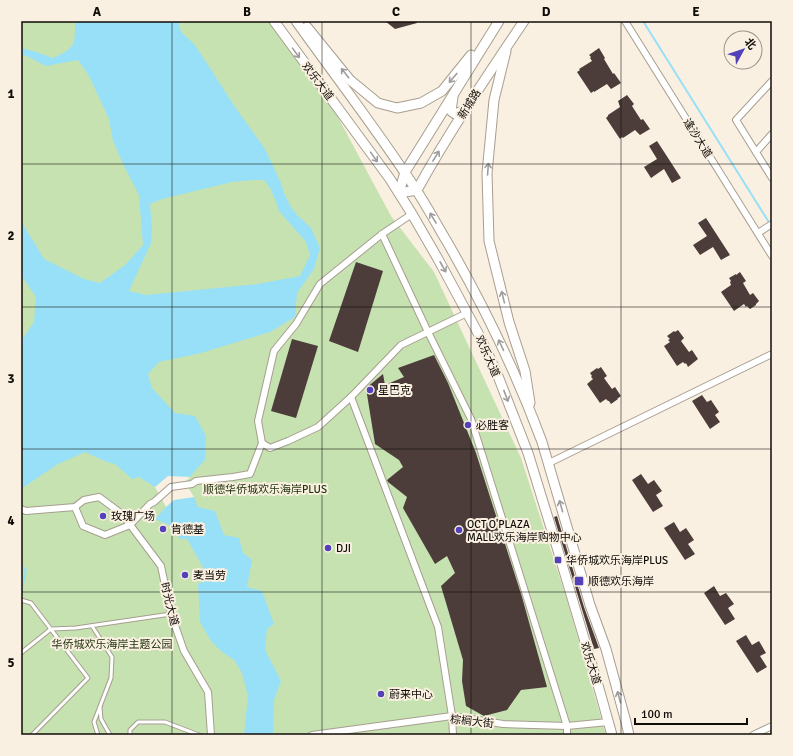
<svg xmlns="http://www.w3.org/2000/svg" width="793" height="756" font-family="Signika,'Noto Sans SC',sans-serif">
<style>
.green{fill:#c6e2b1}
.water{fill:#97e0f8;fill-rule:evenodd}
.pier{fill:#faf0e1}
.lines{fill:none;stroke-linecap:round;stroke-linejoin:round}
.stream{stroke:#97e0f8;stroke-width:2}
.building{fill:#4c3d3a}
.lane-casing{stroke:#a79e90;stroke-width:5}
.street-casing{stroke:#a79e90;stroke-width:8}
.secondary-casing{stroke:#a79e90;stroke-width:11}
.lane{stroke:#fff;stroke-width:3}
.street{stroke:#fff;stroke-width:6}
.secondary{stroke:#fff;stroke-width:9}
.oneway{stroke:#9f9d9c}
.grid{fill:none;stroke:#0f0b07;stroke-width:1;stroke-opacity:0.55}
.poi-dot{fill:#5241b9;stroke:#faf0e1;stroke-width:1.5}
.labels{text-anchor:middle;stroke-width:4;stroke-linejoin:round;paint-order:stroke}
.street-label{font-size:11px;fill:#0f0b07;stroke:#faf0e1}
.poi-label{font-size:11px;fill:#0f0b07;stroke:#faf0e1;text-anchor:start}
.park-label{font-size:11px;fill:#1d3009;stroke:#faf0e1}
.neatline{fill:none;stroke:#0f0b07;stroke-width:1.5}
.grid-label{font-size:13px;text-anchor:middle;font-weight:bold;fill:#0f0b07}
</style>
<rect width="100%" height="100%" fill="#faf0e1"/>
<!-- green -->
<path class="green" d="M21,21H271L333,108L391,216L434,272L521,458L567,600L606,735H21Z"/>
<!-- water -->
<path class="water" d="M75,21H178L181,32L194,44L208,65L235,107L265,149L281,183L284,193L291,207L297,215L311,228L320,248L314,269L297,293L295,317L270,332L201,353L159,362L148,374L152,388L175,413L195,416L206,436L205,460L185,482L194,497L198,507L215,511L224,535L239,538L243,553L252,560L247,587L262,591L274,624L267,629L265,650L281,681L274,700L273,735H244L248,696L242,673L234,660L222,652L211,641L200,622L198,584L209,578L187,539H180L169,525L155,519L166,507L155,487L139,477L132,479L115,464L107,462L85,452L58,464L21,489V341L34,322L36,297L21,275V221L44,259L84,279L100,283L125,265L143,245L139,195L125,168L113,141L109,119L89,76L78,60L46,66L27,56L21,55V48L33,51L53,58C76,48 75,44 75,21ZM253,180H264L270,188L275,199L279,211L306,242L310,255L300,276L258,284L146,295L129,291L151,243L152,228L150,204L162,199L232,182Z"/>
<!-- pier -->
<path class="pier" d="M168,476L190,477L185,482L194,497L174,500L166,507L155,487Z"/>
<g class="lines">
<!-- stream -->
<g class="stream">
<path d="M643,21L770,224"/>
<path d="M21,566L26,570L21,593"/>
</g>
</g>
<!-- building -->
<g class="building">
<path d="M385,21H417V23L395,29Z"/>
<path d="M599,48L605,58L604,59L613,74L614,73L621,83L611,89L607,84L594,92V91L591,93L577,72L580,70L579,69L592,61L590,58L591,57L589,55Z"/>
<path d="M627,95L634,104L632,106L641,120L643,119L650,129L640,135L635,130L623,138L622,137L620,139L606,118L608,116V115L620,107L618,101Z"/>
<path d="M657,141L681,178L672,183L664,169L651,178L644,167L657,159L649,146Z"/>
<path d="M706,218L730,255L721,260L713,247L700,255L693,245L707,236L698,223Z"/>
<path d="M356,262L383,271L358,352L329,341Z"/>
<path d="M740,272L746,281L743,283L750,295L753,293L759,301L756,304V305L750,309L747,306L746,307L744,304L734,311L721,292L731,285L730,282L731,281L729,278L736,274V275Z"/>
<path d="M678,330L684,338L681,341L689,352L692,350L698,359L688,367L686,363L685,364L683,362L677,366L664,346L670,342L668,340L670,339L667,336L674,331L675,332Z"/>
<path d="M292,339L318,346L296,418L271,411Z"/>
<path d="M434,355L448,383L476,453L522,597L547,687L521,690L507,710L484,716L466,706L462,681L463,660L441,586L455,573L447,556L435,564L403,508L407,497L388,482L387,480L403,467L399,460L375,444L366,388L383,374L385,385L404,377L398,368Z"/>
<path d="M601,367L607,376L604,378L612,389L615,387L621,396L617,399H618L611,404L609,401H608L606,399L600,403L587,384L593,379L591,377L592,376L590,373L597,368L598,369Z"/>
<path d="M702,395L707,402L711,400L719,412L715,415L720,422L710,429L692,401Z"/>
<path d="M641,474L648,484L654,480L662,491L656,495L663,506L653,512L632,480Z"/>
<path d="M557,516L584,607L599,648L594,649L554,517Z"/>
<path d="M674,522L680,532L686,528L694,540L688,544L695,554L685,560L664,528Z"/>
<path d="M714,586L720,596L726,593L734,604L728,608L735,619L725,625L704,593Z"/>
<path d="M746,635L752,645L759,641L766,653L760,656L767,667L757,673L736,641Z"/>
</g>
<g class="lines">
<!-- lane casing -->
<g class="lane-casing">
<g id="lane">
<path d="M21,600L31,603L88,678L32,735"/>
<path d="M92,626L112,657L111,678L94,722L98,735"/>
<path d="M21,653L51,629L76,628L171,614"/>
<path d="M100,707L101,719L110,735"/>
<path d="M130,735V730L138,722H165L199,735"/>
</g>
</g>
<!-- street casing -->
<g class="street-casing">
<g id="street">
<path d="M625,21L772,256"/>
<path d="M772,81L736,120L772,178"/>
<path d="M756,152L772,134"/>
<path d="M412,214L382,234L320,284L296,324L274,351L258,421L262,443L270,448L288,441L318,427L351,397L401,345L467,313"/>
<path d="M758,233L772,224"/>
<path d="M382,234L428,332L471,419L567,726V735"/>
<path d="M351,397L438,627L452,716L453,735"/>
<path d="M549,463L772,354"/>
<path d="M75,507L83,526L105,535L130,525L150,504L154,502L171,487L192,484L196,481L233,477L250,474L262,443"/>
<path d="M21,509L26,511L75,507L84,500L99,497L122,514L161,566L171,614L184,651L208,692L211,735"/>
<path d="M312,735L452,716L503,724L567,726L608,722"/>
<path d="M753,735L772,726"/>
</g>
</g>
<!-- secondary casing -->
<g class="secondary-casing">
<g id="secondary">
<path d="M274,21L390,179L412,214L438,259L479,335L496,371L528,453L556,544L600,692L612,735"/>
<path d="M296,21C336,77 378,131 415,188C426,205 436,223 446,240C483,304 516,372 542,442L590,605L606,649L626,722L629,735"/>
<path d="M499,21L405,172L399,193L417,190C449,132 487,76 524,21"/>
<path d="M307,27L350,80L378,103L397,108L421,103L442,91L471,55"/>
<path d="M506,51L494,100L487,173L489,241L509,322L525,371L530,403"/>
<path d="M453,97L451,111L455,114L465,110"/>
</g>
</g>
<!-- lane -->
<use href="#lane" class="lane"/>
<!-- street -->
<use href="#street" class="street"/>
<!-- secondary -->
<use href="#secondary" class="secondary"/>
</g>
<!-- one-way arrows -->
<defs><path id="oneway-shaft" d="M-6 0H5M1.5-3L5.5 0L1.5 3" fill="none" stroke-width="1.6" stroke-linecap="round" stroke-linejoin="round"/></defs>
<g class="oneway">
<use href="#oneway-shaft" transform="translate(296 53) rotate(54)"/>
<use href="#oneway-shaft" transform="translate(345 73) rotate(-129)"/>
<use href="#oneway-shaft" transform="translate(453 78) rotate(130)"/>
<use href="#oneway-shaft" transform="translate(436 156) rotate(-58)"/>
<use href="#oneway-shaft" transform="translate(374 157) rotate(54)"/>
<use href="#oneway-shaft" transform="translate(488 169) rotate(-86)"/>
<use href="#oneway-shaft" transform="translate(433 218) rotate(-121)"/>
<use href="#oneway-shaft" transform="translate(443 267) rotate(61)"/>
<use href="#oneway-shaft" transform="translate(503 297) rotate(-104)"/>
<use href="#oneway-shaft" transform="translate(501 345) rotate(-115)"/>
<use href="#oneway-shaft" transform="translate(506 396) rotate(69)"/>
<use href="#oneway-shaft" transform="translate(561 506) rotate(-106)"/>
<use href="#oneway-shaft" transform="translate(619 697) rotate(-105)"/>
</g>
<!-- grid -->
<path class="grid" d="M172,21V735M322,21V735M471,21V735M621,21V735M21,164H772M21,307H772M21,449H772M21,592H772"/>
<!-- markers -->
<g class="poi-dot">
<circle cx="370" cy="390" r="4"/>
<circle cx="468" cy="425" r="4"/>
<circle cx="103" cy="516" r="4"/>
<circle cx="163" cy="529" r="4"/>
<circle cx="459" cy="530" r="4"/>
<circle cx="328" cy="548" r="4"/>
<rect x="554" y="556" width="8" height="8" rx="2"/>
<circle cx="185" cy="575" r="4"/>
<rect x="574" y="576" width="10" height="10" rx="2"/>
<circle cx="381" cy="694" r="4"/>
</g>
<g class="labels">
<!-- street labels -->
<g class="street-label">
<text transform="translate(318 81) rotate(53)" y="4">欢乐大道</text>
<text transform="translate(469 104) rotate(-58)" y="4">新城路</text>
<text transform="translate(698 138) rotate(58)" y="4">逢沙大道</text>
<text transform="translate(488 356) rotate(66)" y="4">欢乐大道</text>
<text transform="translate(170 604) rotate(76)" y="4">时光大道</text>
<text transform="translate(591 663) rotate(73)" y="4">欢乐大道</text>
<text transform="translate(472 721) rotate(6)" y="4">棕榈大街</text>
</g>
<!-- poi labels -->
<g class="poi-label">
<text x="378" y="394">星巴克</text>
<text x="476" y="429">必胜客</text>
<text x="111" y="520">玫瑰广场</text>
<text x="467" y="528">OCT O'PLAZA<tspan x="467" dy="13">MALL欢乐海岸购物中心</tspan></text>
<text x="171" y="533">肯德基</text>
<text x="336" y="552">DJI</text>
<text x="566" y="564">华侨城欢乐海岸PLUS</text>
<text x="193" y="579">麦当劳</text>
<text x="588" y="585">顺德欢乐海岸</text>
<text x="389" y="698">蔚来中心</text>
</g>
<!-- park labels -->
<g class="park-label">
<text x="265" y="493">顺德华侨城欢乐海岸PLUS</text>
<text x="112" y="648">华侨城欢乐海岸主题公园</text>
</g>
</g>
<!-- border -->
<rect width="793" height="756" fill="none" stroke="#faf0e1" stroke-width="44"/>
<!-- north arrow -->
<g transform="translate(743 50) rotate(50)"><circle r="19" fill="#faf0e1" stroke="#9c948a"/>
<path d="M0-3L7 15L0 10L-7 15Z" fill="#5241b9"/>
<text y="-6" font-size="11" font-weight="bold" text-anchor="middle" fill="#0f0b07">北</text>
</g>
<!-- scale -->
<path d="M635 718v6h112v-6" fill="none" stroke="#0f0b07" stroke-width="2"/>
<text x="641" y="718" font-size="12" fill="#0f0b07" stroke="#faf0e1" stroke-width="3" paint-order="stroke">100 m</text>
<rect x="22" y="22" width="749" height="712" class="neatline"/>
<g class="grid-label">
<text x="97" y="16">A</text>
<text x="247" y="16">B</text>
<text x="396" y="16">C</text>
<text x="546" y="16">D</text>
<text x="696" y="16">E</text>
<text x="11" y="98">1</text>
<text x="11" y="240">2</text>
<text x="11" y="383">3</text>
<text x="11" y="525">4</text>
<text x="11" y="667">5</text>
</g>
</svg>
